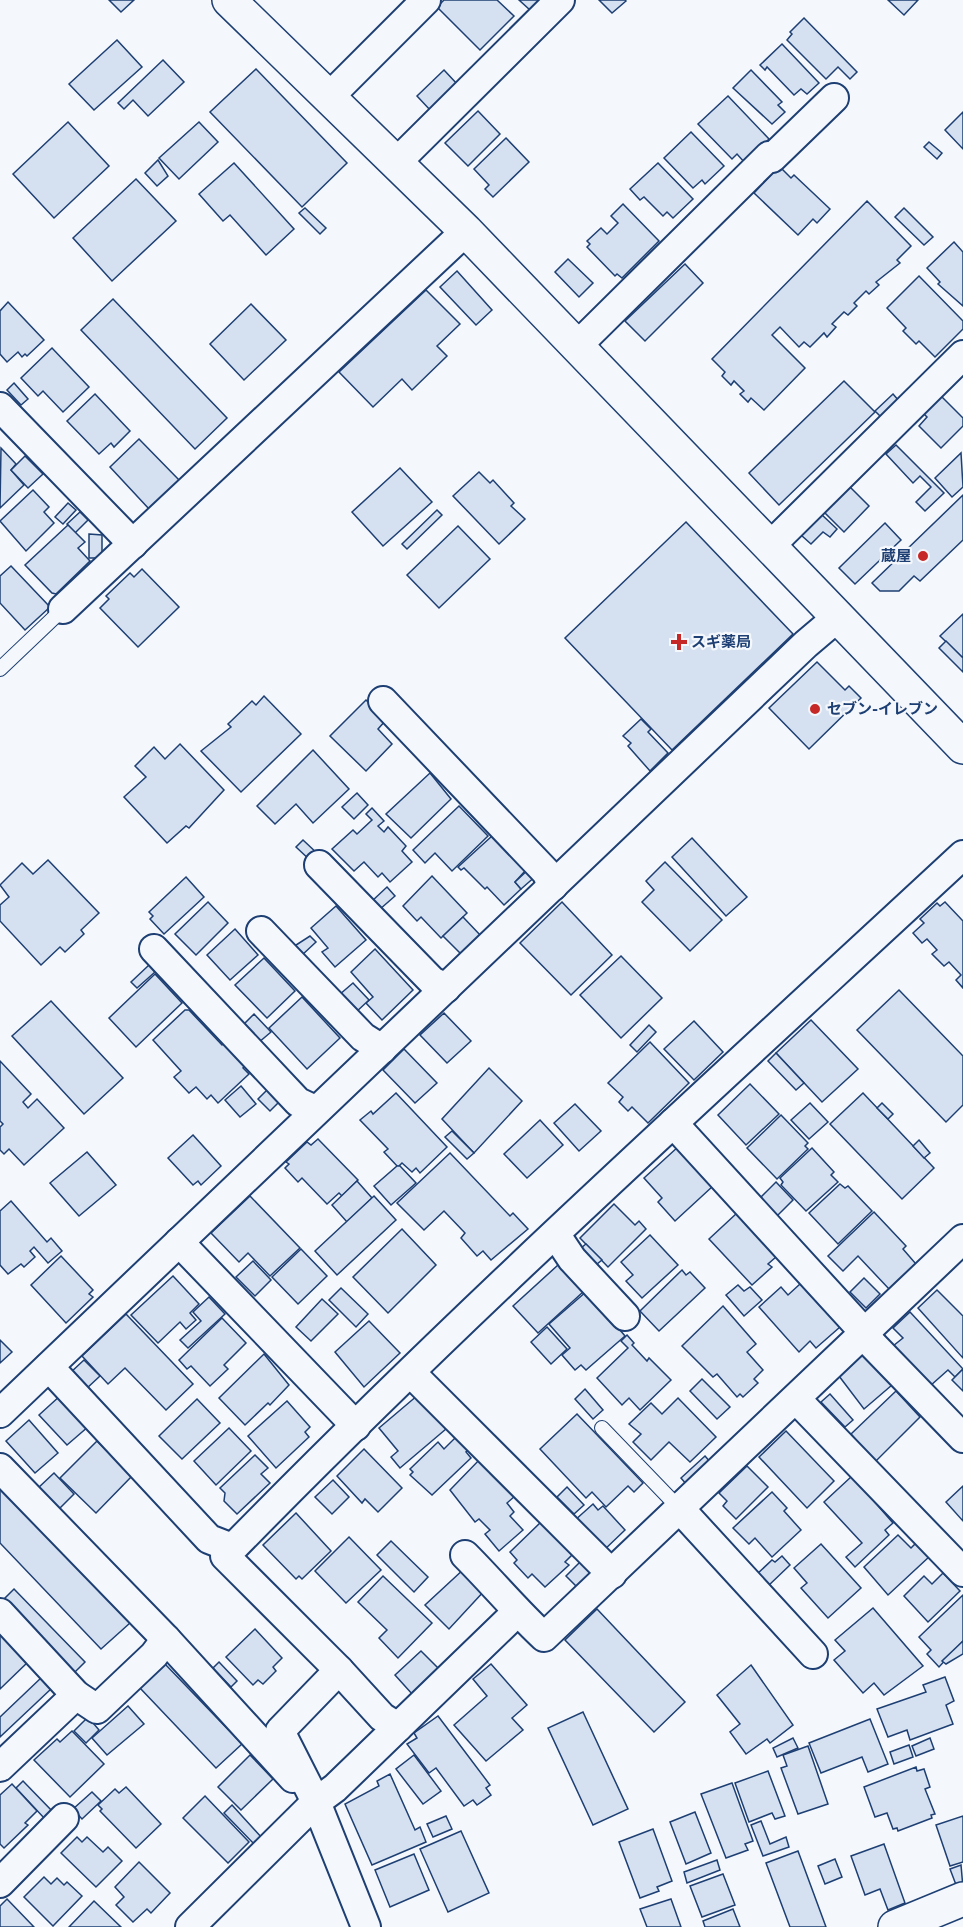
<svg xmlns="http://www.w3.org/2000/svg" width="963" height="1927" font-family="'Titillium Web','Noto Sans JP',sans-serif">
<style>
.building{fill:#d5e0f0;stroke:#1d3f73;stroke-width:1.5}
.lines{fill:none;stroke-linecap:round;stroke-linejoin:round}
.service-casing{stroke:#1d3f73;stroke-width:16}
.minor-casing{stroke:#1d3f73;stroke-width:32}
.tertiary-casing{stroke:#1d3f73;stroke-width:36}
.primary-casing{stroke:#1d3f73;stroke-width:36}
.service{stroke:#f4f7fb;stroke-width:14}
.minor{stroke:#f4f7fb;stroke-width:28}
.tertiary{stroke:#f4f7fb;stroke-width:33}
.primary{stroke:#f4f7fb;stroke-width:33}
.poi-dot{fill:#c62828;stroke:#f4f7fb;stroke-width:2}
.labels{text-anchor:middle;stroke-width:4.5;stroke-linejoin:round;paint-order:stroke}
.poi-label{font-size:15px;font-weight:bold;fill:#1d3f73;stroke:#f4f7fb;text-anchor:start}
</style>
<rect width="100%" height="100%" fill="#f4f7fb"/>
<!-- building -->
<g class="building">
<path d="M109,0H134L121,12Z"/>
<path d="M444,0H497L514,16L480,50L437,7Z"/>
<path d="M519,0H541L530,10Z"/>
<path d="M599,0H625L626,1L612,13Z"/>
<path d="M888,0H918L904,15Z"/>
<path d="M804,18L857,72L850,79L838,67L826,79L787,40L792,34L790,32Z"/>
<path d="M117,40L142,67L94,110L69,84Z"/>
<path d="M782,44L819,83L807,94L801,89L794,95L767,67L765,70L760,65Z"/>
<path d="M163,60L184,82L148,116L133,100L124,109L118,103Z"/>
<path d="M256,69L347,163L302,207L210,112Z"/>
<path d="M444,70L458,85L431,111L417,96Z"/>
<path d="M751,70L782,102L778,105L785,112L772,124L733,88Z"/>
<path d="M728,96L769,139L745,163L737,154L732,159L698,124Z"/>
<path d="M478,111L500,134L468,166L445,143Z"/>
<path d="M963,112V149L945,130Z"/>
<path d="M68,122L109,166L54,218L13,174Z"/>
<path d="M199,122L218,142L179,179L159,158Z"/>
<path d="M691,132L724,166L705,184L702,180L693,188L664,158Z"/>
<path d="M506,138L529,162L493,197L485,189L489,185L474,169Z"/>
<path d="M929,142L942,153L937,159L924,147Z"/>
<path d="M158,160L168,176L157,186L145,173Z"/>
<path d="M234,163L294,229L266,255L230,215L223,221L199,194Z"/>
<path d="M658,163L693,199L673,218L667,212L663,216L644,197L640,200L630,189Z"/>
<path d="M779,166L791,178L794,175L830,209L817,223L813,219L798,235L754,193Z"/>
<path d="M136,179L176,221L112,281L73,238Z"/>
<path d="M867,201L911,246L897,260L900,263L876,282L879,285L869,294L866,291L854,303L857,306L848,315L844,312L832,324L836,327L827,337L824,333L810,347L804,342L799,347L780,327L772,335L805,368L764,410L751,398L748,402L740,394L744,391L734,381L731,385L722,376L725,372L712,359Z"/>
<path d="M623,204L659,241L622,278L617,274L615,276L587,247L590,244L587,241L601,228L607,234L618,223L611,216Z"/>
<path d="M305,208L326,228L320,234L299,213Z"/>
<path d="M904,208L933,237L924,245L895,217Z"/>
<path d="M954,242L963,252V306L938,284L940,282L927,268Z"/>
<path d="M568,259L593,283L579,297L555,272Z"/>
<path d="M685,264L703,283L645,341L625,321Z"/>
<path d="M457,271L492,310L476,325L440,287Z"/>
<path d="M919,276L963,321V329L935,357L919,341L916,344L903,331L906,328L887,308Z"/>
<path d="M426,290L460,324L437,346L447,356L412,390L402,379L373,407L339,372Z"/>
<path d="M113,299L227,418L195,449L81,330Z"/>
<path d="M8,302L44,340L27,356L25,354L22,357L18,352L7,362L0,354V311Z"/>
<path d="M251,304L286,340L244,380L210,344Z"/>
<path d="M52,348L89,387L63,412L43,391L38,396L21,378Z"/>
<path d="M844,381L875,412L779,505L749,473Z"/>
<path d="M14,383L28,399L21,405L7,390Z"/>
<path d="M95,394L130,431L114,447L111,443L99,454L67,421Z"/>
<path d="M893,394L899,401L882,418L875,411Z"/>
<path d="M941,396L963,418V426L941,448L919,426L927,417L923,413Z"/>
<path d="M139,439L180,481L150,510L110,467Z"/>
<path d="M896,445L944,493L925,511L916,502L931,487L920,476L913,483L886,454Z"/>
<path d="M1,448L16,464L11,470L24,485L0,508Z"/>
<path d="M961,453L963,487L952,497L935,478Z"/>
<path d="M25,456L43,474L28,488L11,470Z"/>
<path d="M400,468L432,502L383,546L352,512Z"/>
<path d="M479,472L490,483L493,480L514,503L511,506L525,519L499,544L453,496Z"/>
<path d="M849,486L869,506L844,532L824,512Z"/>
<path d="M33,490L49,507L44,512L54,523L26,551L0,521Z"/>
<path d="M963,495V540L920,581L914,576L899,591H880L872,583Z"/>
<path d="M68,503L76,510L63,524L55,517Z"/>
<path d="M437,510L442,515L407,549L402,544Z"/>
<path d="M80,512L88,520L75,533L67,524Z"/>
<path d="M821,514L837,529L830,537L823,532L811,544L801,535Z"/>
<path d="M686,522L793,634L672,750L565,638Z"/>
<path d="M885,523L901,540L855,584L839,568Z"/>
<path d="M68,525L85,542L78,548L90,561L56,594L52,593L25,565Z"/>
<path d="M458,526L490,559L439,608L407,575Z"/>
<path d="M89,534L102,535V558H89Z"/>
<path d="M11,566L50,607L25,630L0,603V576Z"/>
<path d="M142,569L179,607L138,647L100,608L109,599L106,596L130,573L134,577Z"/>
<path d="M963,614V658L940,636Z"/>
<path d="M946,641L963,658V672L939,648Z"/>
<path d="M817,662L845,690L849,686L861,698L809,749L769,708Z"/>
<path d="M264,696L301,734L241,792L201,751L231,727L228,724L252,701L256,705Z"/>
<path d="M366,700L386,720L378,729L392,744L366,771L330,736Z"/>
<path d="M641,719L651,729L648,732L668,753L650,771L628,746L631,743L623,736Z"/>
<path d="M180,744L224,790L189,828L186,826L167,843L124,797L146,777L135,766L154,747L165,759Z"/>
<path d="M313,750L349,789L313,823L296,804L275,824L257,806Z"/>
<path d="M430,773L451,799L411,838L386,814Z"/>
<path d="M357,793L368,805L354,819L342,807Z"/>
<path d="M459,806L488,836L452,871L435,853L425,863L413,850Z"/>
<path d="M372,808L384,821L378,826L384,832L388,827L406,846L402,851L412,862L390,882L382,873L378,877L364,862L354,871L332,849L353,830L357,834L372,820L366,814Z"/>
<path d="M492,836L525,871L515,882L521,889L504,905L487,887L485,889L464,868L461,870L458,867Z"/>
<path d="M692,838L747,897L726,916L672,857Z"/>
<path d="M303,840L319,855L312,862L296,847Z"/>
<path d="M48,860L99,913L81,930L84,934L65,952L60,947L41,965L0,921V905L9,897L0,885L22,863L33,874Z"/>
<path d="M665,862L722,920L690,951L642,902L654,890L646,881Z"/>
<path d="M530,868L537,875L521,889L515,882Z"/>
<path d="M432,876L467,913L441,938L421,917L417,921L403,906Z"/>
<path d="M186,877L204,897L164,934L150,919L153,916L149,912Z"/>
<path d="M387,887L395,896L379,910L372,901Z"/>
<path d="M208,902L228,923L196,955L175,934Z"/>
<path d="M562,902L612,955L571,995L520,943Z"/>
<path d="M945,902L963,921V988L956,980L961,975L949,962L944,966L932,954L937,950L927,939L922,943L913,933L924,923L920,919L937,903L940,906Z"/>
<path d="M336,906L366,940L335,967L322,952L328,948L311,928Z"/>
<path d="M463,917L481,936L461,954L443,936Z"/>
<path d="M235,929L258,955L230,980L207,955Z"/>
<path d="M310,936L316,942L301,956L293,947Z"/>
<path d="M375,949L413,990L382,1020L366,1003L373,997L351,972Z"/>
<path d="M621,956L662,998L621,1038L580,995Z"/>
<path d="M264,958L295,991L267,1018L235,985Z"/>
<path d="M149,965L155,972L137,988L131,982Z"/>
<path d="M155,974L182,1003L136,1047L109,1018Z"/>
<path d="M353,983L369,1000L355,1013L339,995Z"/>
<path d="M899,990L963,1056V1105L946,1122L857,1030Z"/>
<path d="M302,997L340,1038L307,1069L269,1028Z"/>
<path d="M51,1001L123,1078L84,1114L12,1036Z"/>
<path d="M185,1010H189L222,1045L224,1043L245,1065L243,1068L249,1074L218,1103L211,1095L207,1099L196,1087L189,1093L174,1077L181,1071L153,1040Z"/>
<path d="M444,1013L471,1041L447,1063L420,1035Z"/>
<path d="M254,1014L271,1032L258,1043L242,1026Z"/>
<path d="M811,1020L858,1069L822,1102L776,1053Z"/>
<path d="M694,1021L723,1052L694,1080L664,1049Z"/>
<path d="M649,1025L656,1032L637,1052L630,1045Z"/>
<path d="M650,1042L689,1083L648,1123L632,1107L628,1111L619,1102L623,1097L608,1083Z"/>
<path d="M404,1049L437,1083L415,1103L383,1070Z"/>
<path d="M776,1053L804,1083L796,1090L768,1061Z"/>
<path d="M0,1061L31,1094L23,1102L28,1108L37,1099L64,1128L24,1165L9,1149L4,1154L0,1150V1127L3,1124L0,1121Z"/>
<path d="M489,1068L522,1101L474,1153L442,1119Z"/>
<path d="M750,1084L779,1114L746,1145L718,1115Z"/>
<path d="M241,1086L256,1104L240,1117L225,1100Z"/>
<path d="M267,1090L279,1102L270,1111L258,1099Z"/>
<path d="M396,1093L447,1147L420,1173L416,1168L412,1172L402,1163L398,1167L384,1152L388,1149L360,1120L371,1111L373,1114Z"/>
<path d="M863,1093L934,1168L902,1199L830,1124Z"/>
<path d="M810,1103L828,1122L809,1139L791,1120Z"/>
<path d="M882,1103L893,1114L888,1119L877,1108Z"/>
<path d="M575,1104L601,1131L579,1151L554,1123Z"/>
<path d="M781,1115L808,1143L805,1146L808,1149L777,1179L747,1148Z"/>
<path d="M540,1120L563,1145L527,1178L504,1154Z"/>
<path d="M452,1131L474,1153L467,1159L445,1137Z"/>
<path d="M193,1135L221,1166L201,1185L198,1181L193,1185L168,1158Z"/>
<path d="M318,1139L358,1180L342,1196L339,1193L327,1204L302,1178L298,1182L285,1168L289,1164L286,1162L307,1142L311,1145Z"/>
<path d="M919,1140L930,1153L924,1158L913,1146Z"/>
<path d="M679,1146L713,1186L675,1221L658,1202L662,1198L644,1178Z"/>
<path d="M812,1148L834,1172L831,1175L838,1182L806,1211L781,1185L783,1182L780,1178Z"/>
<path d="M87,1152L116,1185L79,1216L50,1183Z"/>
<path d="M450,1153L510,1216L513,1213L528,1229L491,1260L483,1251L477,1256L461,1238L465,1233L444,1211L424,1230L397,1203Z"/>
<path d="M397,1166H400L416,1183L391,1205L374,1186Z"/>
<path d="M357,1181L372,1198L347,1222L332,1205Z"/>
<path d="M776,1182L793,1200L776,1217L759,1199Z"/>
<path d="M840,1184L845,1188L848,1186L872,1211L838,1244L809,1213Z"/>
<path d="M250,1196L300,1248L270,1276L248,1253L239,1262L211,1233Z"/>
<path d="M374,1196L396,1220L337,1275L315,1251Z"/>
<path d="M11,1201L47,1242L51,1238L62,1251L48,1263L34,1247L30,1251L35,1257L24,1267L21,1264L8,1274L0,1265V1211Z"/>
<path d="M614,1204L635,1225L639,1221L646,1229L608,1267L580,1238Z"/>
<path d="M874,1212L906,1246L903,1249L916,1264L913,1266L916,1269L910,1275L907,1272L889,1289L858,1256L843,1271L828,1256Z"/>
<path d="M737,1213L776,1257L768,1264L772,1267L752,1285L709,1239Z"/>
<path d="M402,1229L436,1265L388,1313L353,1277Z"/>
<path d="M650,1235L678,1265L642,1298L626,1281L633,1275L621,1262Z"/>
<path d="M586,1244L602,1260L597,1264L581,1248Z"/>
<path d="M301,1249L327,1276L298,1304L272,1277Z"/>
<path d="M61,1256L93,1290L89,1294L93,1297L66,1323L31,1285Z"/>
<path d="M253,1261L271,1280L255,1296L236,1277Z"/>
<path d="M558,1265L583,1292L538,1333L513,1306Z"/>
<path d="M682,1270L686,1275L690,1272L705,1288L659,1331L640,1311Z"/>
<path d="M173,1276L199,1304L190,1313L196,1320L186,1329L180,1322L158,1343L131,1315Z"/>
<path d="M864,1278L880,1294L866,1308L850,1292Z"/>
<path d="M800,1284L840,1327L816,1348L810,1341L799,1352L759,1307L781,1287L788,1295Z"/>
<path d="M738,1285L744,1291L750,1287L762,1300L744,1316L726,1295Z"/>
<path d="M341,1288L368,1314L356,1327L329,1300Z"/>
<path d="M937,1290L963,1316V1358L918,1308Z"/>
<path d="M587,1291L625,1336L586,1370L581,1365L575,1370L562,1355L570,1348L549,1324Z"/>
<path d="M209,1297L225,1314L188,1348L180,1340L201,1321L193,1312Z"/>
<path d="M322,1299L338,1314L311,1341L296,1327Z"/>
<path d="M723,1306L756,1344L747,1352L763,1370L754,1379L758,1383L743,1397L740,1394L737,1397L717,1374L713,1377L682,1346Z"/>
<path d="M910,1312L963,1369L955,1377L948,1370L930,1386L893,1346L903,1338L893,1328Z"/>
<path d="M126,1314L193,1384L166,1410L125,1368L108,1384L82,1356Z"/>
<path d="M222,1318L246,1343L224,1365L228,1369L210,1386L191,1366L187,1369L179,1360Z"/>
<path d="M369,1321L400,1353L364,1387L335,1352Z"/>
<path d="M547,1327L567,1349L551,1364L531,1342Z"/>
<path d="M627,1335L634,1343L632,1345L647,1361L649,1358L671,1380L640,1410L629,1398L622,1405L597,1378L628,1348L621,1341Z"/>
<path d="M0,1340L12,1352L0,1363Z"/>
<path d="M866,1352L873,1364L892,1385L864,1409L839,1376Z"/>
<path d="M264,1354L289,1385L270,1405L268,1403L245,1425L219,1398Z"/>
<path d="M84,1360L100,1376L86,1389L70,1373Z"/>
<path d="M963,1369V1391L952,1380Z"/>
<path d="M702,1379L730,1407L717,1419L690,1391Z"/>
<path d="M585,1389L603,1410L593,1419L575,1399Z"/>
<path d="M896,1391L920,1417L875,1462L851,1434Z"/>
<path d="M830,1394L853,1420L845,1427L821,1402Z"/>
<path d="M61,1395L89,1426L67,1445L39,1415Z"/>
<path d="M418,1395L446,1429L400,1468L391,1457L398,1451L379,1428Z"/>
<path d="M678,1398L716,1437L690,1462L669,1442L651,1460L633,1442L641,1434L629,1424L651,1403L662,1414Z"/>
<path d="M197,1399L220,1423L182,1459L159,1436Z"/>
<path d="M287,1401L310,1427L305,1432L309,1437L276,1468L248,1436Z"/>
<path d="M577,1414L643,1483L634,1492L628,1486L606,1507L592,1492L586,1498L540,1449Z"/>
<path d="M29,1420L58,1453L35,1473L6,1441Z"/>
<path d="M229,1428L251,1451L216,1485L194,1461Z"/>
<path d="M786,1431L834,1481L807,1508L759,1457Z"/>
<path d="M458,1435L470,1449L466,1452L471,1458L432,1495L410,1475L413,1472L410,1469L438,1442L444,1449Z"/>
<path d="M97,1441L132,1476L96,1513L60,1478Z"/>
<path d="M364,1449L402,1488L378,1512L365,1499L362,1503L337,1476Z"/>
<path d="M255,1455L268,1468L261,1474L270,1483L237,1514L224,1501L225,1493L220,1488Z"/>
<path d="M705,1456L711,1463L687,1485L681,1478Z"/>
<path d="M481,1458L515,1496L507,1503L514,1512L510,1516L523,1530L499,1551L485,1534L490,1530L479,1519L475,1522L450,1490Z"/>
<path d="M747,1466L768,1487L736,1519L723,1506L727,1501L719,1493Z"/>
<path d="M54,1473L74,1494L58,1510L37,1489Z"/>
<path d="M852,1476L893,1523L885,1530L889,1535L855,1567L846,1557L862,1543L824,1502Z"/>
<path d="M333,1480L349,1497L332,1514L315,1497Z"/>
<path d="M0,1486L130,1623L101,1649L0,1543Z"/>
<path d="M963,1486V1521L946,1502Z"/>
<path d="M567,1487L584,1505L574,1514L557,1497Z"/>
<path d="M772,1492L787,1508L784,1511L801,1530L772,1557L755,1538L749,1544L733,1528Z"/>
<path d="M593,1504L598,1510L603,1506L625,1530L602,1552L574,1521Z"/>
<path d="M296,1513L331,1551L302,1579L299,1576L296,1579L263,1545Z"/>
<path d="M541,1522L572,1555L565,1562L569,1565L545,1587L532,1574L528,1578L514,1563L517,1560L510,1552Z"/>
<path d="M898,1535L911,1548L917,1542L930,1556L888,1595L864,1567Z"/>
<path d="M349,1537L381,1570L346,1603L315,1571Z"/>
<path d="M391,1541L428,1577L414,1592L377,1555Z"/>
<path d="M821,1544L861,1588L828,1618L801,1588L807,1583L794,1568Z"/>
<path d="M782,1556L790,1565L767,1587L756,1575L772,1560L775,1562Z"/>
<path d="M580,1562L593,1576L579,1589L566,1576Z"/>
<path d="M465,1568L486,1589L449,1629L425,1605Z"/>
<path d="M943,1573L960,1591L928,1622L904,1596L924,1576L932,1584Z"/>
<path d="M383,1576L432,1623L398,1658L379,1638L387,1630L358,1602Z"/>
<path d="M14,1589L85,1662L74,1673L4,1599Z"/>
<path d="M963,1595V1641L939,1667L927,1654L931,1650L919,1637Z"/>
<path d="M873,1608L923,1666L884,1695L874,1683L863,1693L834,1660L845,1651L835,1640Z"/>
<path d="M597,1609L685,1702L654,1732L565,1640Z"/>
<path d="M255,1629L282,1658L273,1667L276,1671L263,1684L258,1680L253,1685L226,1657Z"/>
<path d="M2,1634L29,1661L0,1689V1636Z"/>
<path d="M963,1641V1654L946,1664L942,1661Z"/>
<path d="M421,1651L440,1670L413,1695L395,1675Z"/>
<path d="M219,1662L237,1681L231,1687L213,1668Z"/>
<path d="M165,1664L242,1744L216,1768L140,1688Z"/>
<path d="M491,1664L527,1705L512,1718L523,1730L486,1761L454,1725L487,1696L473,1679Z"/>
<path d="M751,1665L793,1725L770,1743L767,1739L746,1754L730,1732L740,1724L717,1695Z"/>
<path d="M42,1677L52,1688L0,1737V1717Z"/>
<path d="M945,1677L954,1701L946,1705L953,1724L910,1740L907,1730L888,1737L877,1709L926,1692L923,1685Z"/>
<path d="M128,1706L144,1724L107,1755L92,1738Z"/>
<path d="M583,1712L628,1809L593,1825L548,1728Z"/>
<path d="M438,1716L490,1785L486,1788L491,1795L477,1805L473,1800L464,1806L436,1768L429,1773L407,1744L417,1738L414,1733Z"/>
<path d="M88,1717L99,1730L86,1743L74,1731Z"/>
<path d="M870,1719L888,1764L868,1772L862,1757L821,1773L809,1743Z"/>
<path d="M72,1731L104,1764L70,1797L34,1760L57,1739L60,1742Z"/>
<path d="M793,1738L798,1748L777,1757L773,1748Z"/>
<path d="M930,1738L934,1749L916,1756L912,1746Z"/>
<path d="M909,1745L913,1757L894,1764L890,1752Z"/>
<path d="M808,1746L828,1804L798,1814L781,1768L787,1766L783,1755Z"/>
<path d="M250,1755L273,1779L241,1810L218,1787Z"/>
<path d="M414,1755L441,1791L423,1804L396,1769Z"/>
<path d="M916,1767L917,1771L924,1769L930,1787L925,1789L935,1814L931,1815L932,1818L898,1831L897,1828L893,1829L887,1813L875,1817L864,1787Z"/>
<path d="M768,1771L785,1816L775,1819L772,1813L749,1822L735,1783Z"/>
<path d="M390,1774L415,1830L420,1827L426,1842L372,1865L345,1804L379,1786L377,1781Z"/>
<path d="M23,1781L53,1812L45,1819L16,1788Z"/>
<path d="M732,1783L753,1841L745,1844L748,1850L726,1858L701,1794Z"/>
<path d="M12,1784L37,1811L25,1823L28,1825L4,1848L0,1844V1795Z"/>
<path d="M126,1787L161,1824L136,1848L100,1811L102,1809L98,1805L115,1789L119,1793Z"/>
<path d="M92,1792L101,1801L82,1819L73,1809Z"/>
<path d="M205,1796L249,1842L228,1863L183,1818Z"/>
<path d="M232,1805L262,1838L255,1845L224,1813Z"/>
<path d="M695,1812L711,1853L686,1864L670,1822Z"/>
<path d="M446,1816L452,1829L433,1837L427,1824Z"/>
<path d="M963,1816V1862L950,1866L936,1825Z"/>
<path d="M761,1821L770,1844L786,1837L789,1847L763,1856L751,1825Z"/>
<path d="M653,1829L672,1881L657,1887L659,1891L640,1898L619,1842Z"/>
<path d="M461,1831L489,1893L448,1912L420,1849Z"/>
<path d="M77,1837L82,1842L87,1837L103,1852L108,1847L122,1861L96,1887L61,1853Z"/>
<path d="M884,1844L905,1903L888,1910L880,1889L865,1895L851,1856Z"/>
<path d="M798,1851L826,1927H790L766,1863Z"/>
<path d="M414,1854L429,1890L390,1907L375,1870Z"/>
<path d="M835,1859L842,1877L825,1884L818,1866Z"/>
<path d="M717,1860L720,1870L687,1883L684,1872Z"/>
<path d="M139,1862L170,1893L151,1913L147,1909L133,1922L116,1905L124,1897L115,1887Z"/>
<path d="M961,1865L963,1888L958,1890L950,1869Z"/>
<path d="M723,1874L735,1905L702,1917L690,1886Z"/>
<path d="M44,1877L51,1884L57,1878L64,1885L67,1882L82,1896L53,1926L24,1897Z"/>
<path d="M7,1899L34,1927H0V1906Z"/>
<path d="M671,1899L681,1927H647L640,1909Z"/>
<path d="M94,1901L121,1927H69Z"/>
<path d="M733,1909L740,1927H705L703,1921Z"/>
</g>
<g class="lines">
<!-- service casing -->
<g class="service-casing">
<g id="service">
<path d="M0,669L63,609"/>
<path d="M602,1428L680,1509"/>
</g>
</g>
<!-- minor casing -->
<g class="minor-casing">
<g id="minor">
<path d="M329,97L426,0"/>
<path d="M397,162L560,0"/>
<path d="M578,345L769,156L772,158L834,98"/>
<path d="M0,407L133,544"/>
<path d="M770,546L963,355"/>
<path d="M63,609L466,231"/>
<path d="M383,701L546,872L553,886"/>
<path d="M319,865L432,981L446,988"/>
<path d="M261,931L363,1037L382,1049"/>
<path d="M154,949L298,1102L315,1110"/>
<path d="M673,1123L865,1333L872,1344L963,1438"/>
<path d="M556,1235L572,1259L625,1316"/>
<path d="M179,1242L356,1426"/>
<path d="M49,1367L209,1539L232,1548"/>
<path d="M411,1373L612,1574"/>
<path d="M796,1399L963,1572"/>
<path d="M0,1413L806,644L839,616"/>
<path d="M0,1468L166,1639L293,1778"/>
<path d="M680,1509L813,1654"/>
<path d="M465,1555C492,1582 516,1611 544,1637L963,1239"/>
<path d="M0,1613L76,1695L97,1709L154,1655L166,1639"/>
<path d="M339,1670L382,1717L398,1727"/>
<path d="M0,1767L76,1695"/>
<path d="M0,1883L64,1818"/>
<path d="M190,1927L316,1802L335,1788L517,1612"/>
<path d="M366,1927L316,1802L280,1731L339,1670L225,1556C462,1313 715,1085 963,855"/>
</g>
</g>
<!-- tertiary casing -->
<g class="tertiary-casing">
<path id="tertiary" d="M229,0L466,231L963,747"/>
</g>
<!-- primary casing -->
<g class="primary-casing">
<path id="primary" d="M895,1927L963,1899"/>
</g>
<!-- service -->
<use href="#service" class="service"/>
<!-- minor -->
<use href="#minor" class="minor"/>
<!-- tertiary -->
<use href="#tertiary" class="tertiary"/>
<!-- primary -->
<use href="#primary" class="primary"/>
</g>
<!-- markers -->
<g class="poi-dot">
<circle cx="923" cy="556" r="6"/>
<path d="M676 633h6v6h6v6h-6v6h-6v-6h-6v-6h6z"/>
<circle cx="815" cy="709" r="6"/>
</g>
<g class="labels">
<!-- poi labels -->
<g class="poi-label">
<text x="911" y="561" text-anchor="end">蔵屋</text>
<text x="691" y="647">スギ薬局</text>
<text x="827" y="714">セブン-イレブン</text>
</g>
</g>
</svg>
